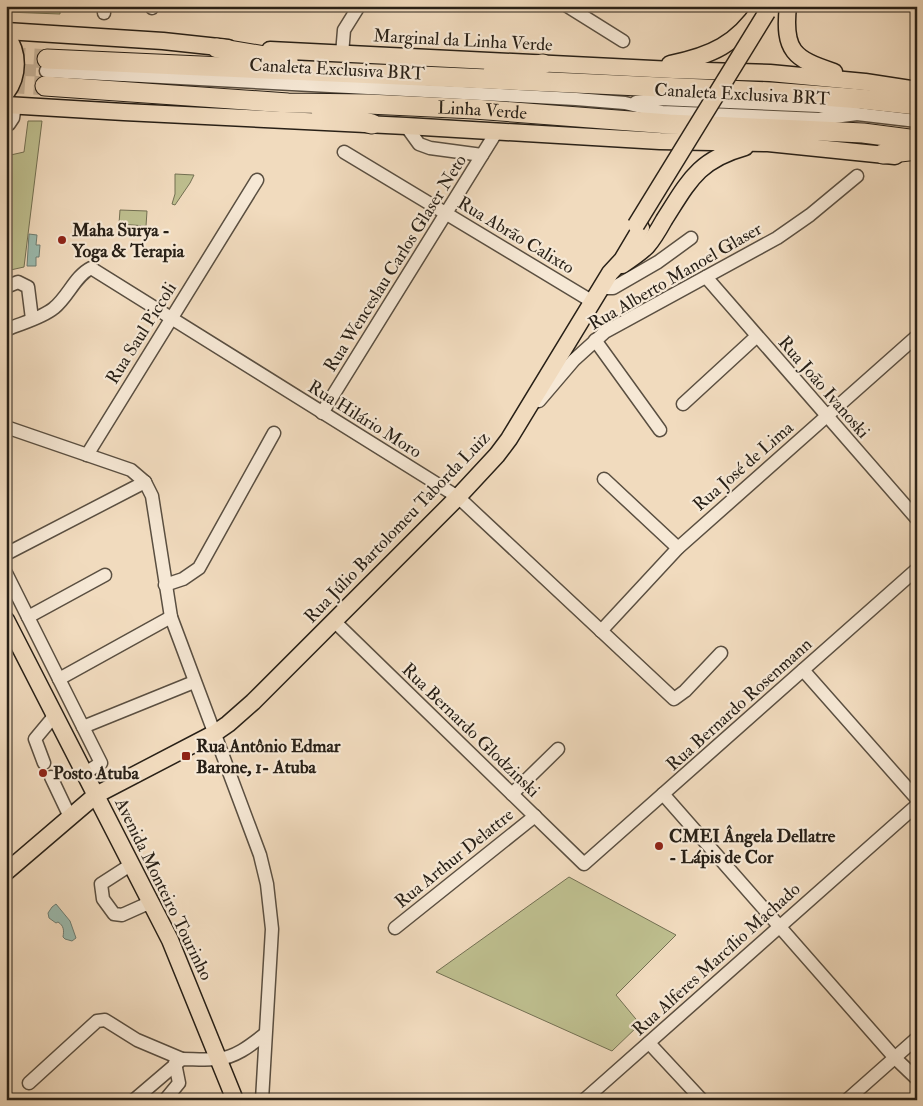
<svg xmlns="http://www.w3.org/2000/svg" width="923" height="1106" font-family="'IM FELL Double Pica',serif">
<style>
.green{fill:#bebf8f;stroke:#737053}
.water{fill:#9bbbaf;stroke:#6d7d72}
.lines{fill:none;stroke-linecap:round;stroke-linejoin:round}
.minor-tunnel{stroke:#c9b69d;stroke-width:12;stroke-dasharray:12 6;stroke-linecap:butt}
.highway-tunnel{stroke:#c9b69d;stroke-width:19;stroke-dasharray:19 9;stroke-linecap:butt}
.minor-casing{stroke:#5a4f41;stroke-width:15}
.major-casing{stroke:#282017;stroke-width:19}
.highway-casing{stroke:#282017;stroke-width:21}
.minor{stroke:#f6e8d5;stroke-width:12}
.major{stroke:#f1dbbe;stroke-width:16}
.highway{stroke:#f1dbbe;stroke-width:19}
.major-bridge-casing{stroke:#282017;stroke-width:19;stroke-linecap:butt}
.major-bridge{stroke:#f1dbbe;stroke-width:16}
.poi-dot{fill:#8f2418;stroke:#f6e8d5;stroke-width:2}
.labels{text-anchor:middle;stroke-width:4.5;stroke-linejoin:round;paint-order:stroke}
.street-label{font-size:18px;fill:#282017;stroke:#f6e8d5}
.poi-label{font-size:18px;font-weight:bold;fill:#282017;stroke:#f6e8d5;text-anchor:start}
</style>
<rect width="100%" height="100%" fill="#f1dbbe"/>
<filter id="stains"><feTurbulence type="fractalNoise" baseFrequency=".004" numOctaves="4"/><feColorMatrix values="0 0 0 0 .2 0 0 0 0 .09 0 0 0 0 .02 0 0 0 .5 -.17"/></filter>
<radialGradient id="worn" r=".72"><stop offset=".6" stop-color="#630" stop-opacity="0"/><stop offset="1" stop-color="#630" stop-opacity=".3"/></radialGradient>
<!-- green -->
<g class="green">
<path d="M6,6H60V14L6,12Z"/>
<path d="M28,121H42L24,267L6,271V156L24,152Z"/>
<path d="M175,174L194,175L190,183L175,205L172,204L175,194Z"/>
<path d="M120,210L147,211L146,226L119,224Z"/>
<path d="M569,877L676,935L616,995L640,1024L612,1051L436,972Z"/>
</g>
<!-- water -->
<g class="water">
<path d="M29,234L37,235L36,245H40L39,257H36V266H27Z"/>
<path d="M56,904L70,921L76,938L72,941L65,939L63,937C64,930 64,926 58,922L56,923L49,918L48,913L52,907Z"/>
</g>
<g class="lines">
<!-- minor-tunnel -->
<path class="minor-tunnel" d="M6,69L46,71"/>
<!-- highway-tunnel -->
<g class="highway-tunnel">
<path d="M6,56L47,59"/>
<path d="M6,83L45,86"/>
</g>
<!-- minor casing -->
<g class="minor-casing">
<g id="minor">
<path d="M567,6L623,41"/>
<path d="M152,8L153,6"/>
<path d="M104,13V6"/>
<path d="M342,54L344,30L359,6"/>
<path d="M46,71L576,99L625,103L662,112L819,119L857,114"/>
<path d="M636,102L660,99L819,106L857,114L917,121"/>
<path d="M6,124H9L13,118L15,105"/>
<path d="M406,126L419,144L430,148L482,155"/>
<path d="M344,152L593,302"/>
<path d="M706,277L917,519"/>
<path d="M6,287L18,282L28,287L32,319"/>
<path d="M601,288H613L658,262L691,238"/>
<path d="M8,329C22,323 42,318 54,308C68,297 75,276 91,268L458,497L674,699L685,691L721,653"/>
<path d="M595,340L660,430"/>
<path d="M539,401L574,360L605,332L777,238L810,215L857,176"/>
<path d="M683,404L757,336"/>
<path d="M322,413L497,131"/>
<path d="M6,427L131,470L145,482L152,496L171,617L260,855L267,884L272,929L262,1100"/>
<path d="M87,455L257,180"/>
<path d="M604,479L678,548"/>
<path d="M6,554L145,482"/>
<path d="M6,573L101,763L85,773"/>
<path d="M165,585L183,579L199,568L274,433"/>
<path d="M28,617L105,575"/>
<path d="M334,621L584,864L917,569"/>
<path d="M601,631L678,548L917,336"/>
<path d="M803,670L917,799"/>
<path d="M59,679L171,617"/>
<path d="M83,727L194,682"/>
<path d="M44,763L35,739L55,715"/>
<path d="M51,777L70,817"/>
<path d="M512,794L558,749"/>
<path d="M663,794L895,1058L917,1079"/>
<path d="M132,864L101,884L103,899L114,914L122,915L151,902"/>
<path d="M395,928L535,816"/>
<path d="M649,1043L702,1100"/>
<path d="M29,1083L97,1021L105,1020L137,1040L182,1059"/>
<path d="M134,1100L182,1059C193,1059 205,1060 217,1059C235,1058 251,1045 265,1034"/>
<path d="M165,1100L179,1083L175,1063"/>
<path d="M584,1100L917,805"/>
<path d="M847,1100L917,1038"/>
</g>
</g>
<!-- major casing -->
<g class="major-casing">
<g id="major">
<path d="M788,6C783,51 794,59 834,72"/>
<path d="M6,31L163,41L228,48"/>
<path d="M6,35C19,52 19,76 6,93"/>
<path d="M270,50L673,70L770,73L865,82L917,90"/>
<path d="M670,64C711,56 737,44 761,8"/>
<path d="M6,105L124,112L406,126L660,141L768,143L895,156"/>
<path d="M622,265C631,259 640,253 647,246C654,238 659,229 664,220C689,181 698,160 745,147"/>
<path d="M6,620L170,940L235,1100"/>
<path d="M6,872L96,795L215,733L228,724L253,702L458,497L497,455L509,439L610,273L622,260L641,228"/>
</g>
</g>
<!-- highway casing -->
<g class="highway-casing">
<g id="highway">
<path d="M217,48L288,60"/>
<path d="M47,59L771,92L861,99L917,105"/>
<path d="M493,72L543,64"/>
<path id="s1" d="M45,86L288,103L368,104L474,109L669,124L863,133L917,140"/>
<path d="M321,111L372,124"/>
<path d="M883,154L917,150"/>
</g>
</g>
<!-- minor -->
<use href="#minor" class="minor"/>
<!-- major -->
<use href="#major" class="major"/>
<!-- highway -->
<use href="#highway" class="highway"/>
<!-- major-bridge casing -->
<g class="major-bridge-casing">
<path id="major-bridge" d="M636,225L767,12"/>
</g>
<!-- major-bridge -->
<use href="#major-bridge" class="major-bridge"/>
</g>
<!-- markers -->
<g class="poi-dot">
<circle cx="62" cy="240" r="5"/>
<rect x="181" y="751" width="10" height="10" rx="2.5"/>
<circle cx="43" cy="773" r="5"/>
<circle cx="659" cy="846" r="5"/>
</g>
<g class="labels">
<!-- street labels -->
<g class="street-label">
<text transform="translate(463 40) rotate(3)" y="6">Marginal da Linha Verde</text>
<text transform="translate(337 69) rotate(3)" y="6">Canaleta Exclusiva BRT</text>
<text transform="translate(742 94) rotate(3)" y="6">Canaleta Exclusiva BRT</text>
<text dy="6" stroke="none"><textPath href="#s1" startOffset="438">Linha Verde</textPath></text>
<text transform="translate(516 235) rotate(31)" y="6">Rua Abrão Calixto</text>
<text transform="translate(395 263) rotate(-58)" y="6">Rua Wenceslau Carlos Glaser Neto</text>
<text transform="translate(675 276) rotate(-30)" y="6">Rua Alberto Manoel Glaser</text>
<text transform="translate(141 333) rotate(-58)" y="6">Rua Saul Piccoli</text>
<text transform="translate(824 387) rotate(49)" y="6">Rua João Ivanoski</text>
<text transform="translate(365 419) rotate(32)" y="6">Rua Hilário Moro</text>
<text transform="translate(743 466) rotate(-41)" y="6">Rua José de Lima</text>
<text transform="translate(397 527) rotate(-46)" y="6">Rua Júlio Bartolomeu Taborda Luiz</text>
<text transform="translate(739 704) rotate(-42)" y="6">Rua Bernardo Rosenmann</text>
<text transform="translate(471 730) rotate(44)" y="6">Rua Bernardo Glodzinski</text>
<text transform="translate(454 858) rotate(-39)" y="6">Rua Arthur Delattre</text>
<text transform="translate(164 889) rotate(64)" y="6">Avenida Monteiro Tourinho</text>
<text transform="translate(716 959) rotate(-42)" y="6">Rua Alferes Marcílio Machado</text>
</g>
<!-- poi labels -->
<g class="poi-label">
<text x="72" y="236">Maha Surya -<tspan x="72" dy="21">Yoga &amp; Terapia</tspan></text>
<text x="196" y="752">Rua Antônio Edmar<tspan x="196" dy="21">Barone, 1- Atuba</tspan></text>
<text x="53" y="779">Posto Atuba</text>
<text x="669" y="842">CMEI Ângela Dellatre<tspan x="669" dy="21">- Lápis de Cor</tspan></text>
</g>
</g>
<!-- margin -->
<rect width="923" height="1106" fill="none" stroke="#f1dbbe" stroke-width="25"/>
<rect x="8" y="8" width="908" height="1091" fill="none" stroke="#282017" stroke-width="2.5"/>
<rect x="12" y="12" width="898" height="1081" fill="none" stroke="#282017"/>
<rect width="100%" height="100%" filter="url(#stains)"/>
<rect width="100%" height="100%" fill="url(#worn)"/>
</svg>
